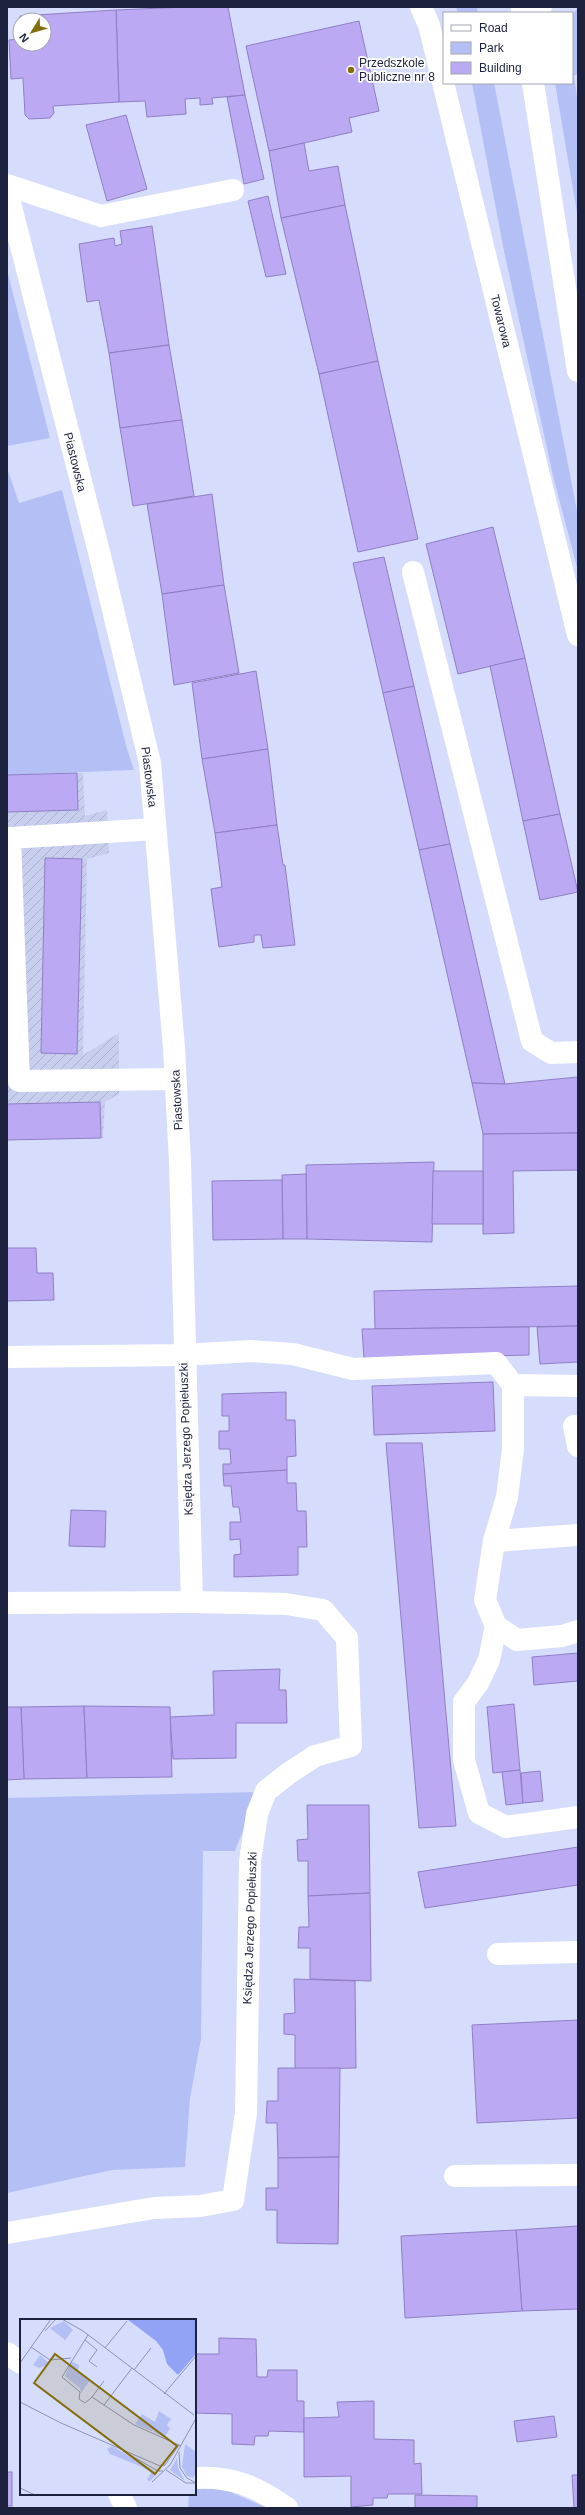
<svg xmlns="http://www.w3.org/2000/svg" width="585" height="2515" font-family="Helvetica,sans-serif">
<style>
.industrial{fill:url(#industrial-furrows)}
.green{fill:#b4c0f5}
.building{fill:#bba9f3;stroke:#907ec5}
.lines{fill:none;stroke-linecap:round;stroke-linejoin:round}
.minor{stroke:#fff;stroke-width:22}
.poi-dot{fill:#846e0c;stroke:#fff;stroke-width:1.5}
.labels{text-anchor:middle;stroke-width:3.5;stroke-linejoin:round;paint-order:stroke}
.poi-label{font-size:12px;fill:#1c213d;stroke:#fff;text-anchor:start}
.street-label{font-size:12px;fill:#1c213d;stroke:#fff}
.inset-road{fill:none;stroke:#8c92b0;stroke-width:1}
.view{fill:#846e0c;fill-opacity:0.15;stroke:#846e0c;stroke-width:2}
.inset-edge{fill:none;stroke:#1c213d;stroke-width:2}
</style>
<defs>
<pattern id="industrial-furrows" width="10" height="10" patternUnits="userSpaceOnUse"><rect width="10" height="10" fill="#c7ceee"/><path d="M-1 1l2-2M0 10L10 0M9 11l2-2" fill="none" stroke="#aab1cd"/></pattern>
</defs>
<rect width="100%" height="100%" fill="#d6ddfc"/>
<!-- industrial -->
<path class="industrial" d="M83,773L85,816L107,810L109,853L87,859L83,1055L119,1033V1094L105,1102L103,1138L7,1140V775Z"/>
<!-- green -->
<g class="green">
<path d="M456,7H477L478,13H458Z"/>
<path d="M578,7V73L574,76L578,104V219L555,83H572V15Z"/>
<path d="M472,83H494L578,516V571L553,476L504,251Z"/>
<path d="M7,270L50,438L7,446Z"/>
<path d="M7,468L19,503L62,490L127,749L134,770L7,775Z"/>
<path d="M258,1792L235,1851H203L201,2039L190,2098L185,2167L112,2170L7,2193V1798Z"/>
<path d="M195,2487L226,2490L267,2508H188L189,2494H195Z"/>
</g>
<!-- building -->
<g class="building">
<path d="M186,7H228L245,95L212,98L213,104L200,105V98L185,99L186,114L147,117L145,101L119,102L116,10Z"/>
<path d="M116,10L119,102L53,106L54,113L50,118L29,119L25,115L23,78L11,79L9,40L20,39V44H44V20H20V16Z"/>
<path d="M359,21L379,111L349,118L352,132L269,151L246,46Z"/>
<path d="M245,95L264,179L244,184L227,97Z"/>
<path d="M126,115L147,189L107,201L86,125Z"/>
<path d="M304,143L309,171L338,166L345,205L281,218L269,151Z"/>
<path d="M268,196L286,274L266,277L248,201Z"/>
<path d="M345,205L378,361L319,374L281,218Z"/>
<path d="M152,226L169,345L109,353L99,300L87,302L79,244L114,238L115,246L122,244L120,231Z"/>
<path d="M169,345L182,420L120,428L109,353Z"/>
<path d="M378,361L418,539L358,552L319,374Z"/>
<path d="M182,420L194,496L133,506L120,428Z"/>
<path d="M212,494L224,585L162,594L147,504Z"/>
<path d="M493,527L525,658L458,674L426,544Z"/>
<path d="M384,557L414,686L383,693L353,563Z"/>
<path d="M224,585L239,673L174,685L162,594Z"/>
<path d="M525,658L560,814L523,821L490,666Z"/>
<path d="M256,671L268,749L202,759L192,683Z"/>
<path d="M414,686L450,844L419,850L383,693Z"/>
<path d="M268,749L277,825L215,833L202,759Z"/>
<path d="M77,773L78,810L7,812V775Z"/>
<path d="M560,814L578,892L540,900L523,821Z"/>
<path d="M277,825L283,865H285L295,945L263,948L261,935H254V942L219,947L211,889L222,887L215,833Z"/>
<path d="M450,844L505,1084L472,1083L419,850Z"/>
<path d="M45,858L82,859L77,1054L41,1053Z"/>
<path d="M578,1077V1133L483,1134L472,1083L505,1084Z"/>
<path d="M100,1102L101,1138L7,1140V1104Z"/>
<path d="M578,1133V1170L513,1171L514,1233L483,1234V1134Z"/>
<path d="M434,1162L432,1242L307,1239L306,1165Z"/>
<path d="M433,1171H483V1224H432Z"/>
<path d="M306,1174L307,1239H283L282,1175Z"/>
<path d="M282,1180L283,1239L213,1240L212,1181Z"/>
<path d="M7,1248H36L37,1273H53L54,1300L7,1301Z"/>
<path d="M578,1286V1326L375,1329L374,1291Z"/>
<path d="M578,1326V1362L540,1364L537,1327Z"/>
<path d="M529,1327V1355L364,1359L362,1329Z"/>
<path d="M493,1382L495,1431L374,1435L372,1386Z"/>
<path d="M286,1392V1420H295L296,1456L287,1457V1470L223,1474V1464H231L230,1449H219V1431H229V1416H222V1394Z"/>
<path d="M386,1443H422L456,1826L419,1828Z"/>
<path d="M287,1470V1483H296L297,1511H306L307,1547H298V1575L234,1577V1555L241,1554L240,1539L230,1540V1522H241L239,1507H233L231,1486H224L223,1474Z"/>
<path d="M71,1510L106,1511L105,1547L69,1546Z"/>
<path d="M578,1653V1681L534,1685L532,1657Z"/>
<path d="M280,1669L279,1690H286L287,1723H236V1758L173,1759L170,1717L214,1715L213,1671Z"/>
<path d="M514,1704L520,1770L493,1773L487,1707Z"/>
<path d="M84,1706L87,1778L24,1779L21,1707Z"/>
<path d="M84,1706L170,1707L172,1777L87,1778Z"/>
<path d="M7,1707H21L24,1779L7,1780Z"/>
<path d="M520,1770L523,1803L506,1805L502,1772Z"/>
<path d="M540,1771L543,1801L523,1803L521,1773Z"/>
<path d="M307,1805H369L370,1893L308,1896V1861H298L297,1840L308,1839Z"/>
<path d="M578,1847V1885L425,1908L418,1872Z"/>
<path d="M370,1893L371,1981L310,1979V1948H298L299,1927H309L308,1896Z"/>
<path d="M294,1979L355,1981L356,2068L295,2069V2035L284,2034V2014L295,2013Z"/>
<path d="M578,2020V2118L477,2123L472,2025Z"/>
<path d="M278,2068H340L339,2157L278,2158L277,2123H266L267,2101H278Z"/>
<path d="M339,2157L338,2244L277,2243V2210H266V2188H278V2158Z"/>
<path d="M578,2226V2309L522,2311L516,2230Z"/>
<path d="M516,2230L522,2311L405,2318L401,2236Z"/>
<path d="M219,2338L256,2339L257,2377H267L268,2370H297V2401H304V2432L269,2431L268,2436H255L254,2445L232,2444V2414L195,2413V2354H219Z"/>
<path d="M374,2401V2439L414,2440V2464L421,2463L422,2494H388L387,2498H373V2505L351,2507V2476L304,2477V2418L339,2417L337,2402Z"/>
<path d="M554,2416L557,2437L517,2442L514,2421Z"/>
<rect x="7" y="2472" width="5" height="34"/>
<path d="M572,2475H578V2508H574Z"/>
<path d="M415,2495L477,2496V2508H415Z"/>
</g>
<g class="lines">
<!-- minor -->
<g class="minor">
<path d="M421,7L429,25L578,635"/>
<path d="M522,7V13"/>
<path d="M538,13L541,7"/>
<path d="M533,83L578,371"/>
<path d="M7,185L101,216L233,190"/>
<path d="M7,191L100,556L150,763L174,1048L180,1162L192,1602L7,1603"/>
<path d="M413,572L532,1041L551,1053L578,1052"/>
<path d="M155,829L10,838L19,1081L175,1079"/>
<path d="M7,1357L184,1355L251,1351L293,1354L353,1369L496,1363L513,1385V1449L507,1497L494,1541L485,1600L496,1626L517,1640L562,1636L578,1631"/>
<path d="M513,1385L578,1386"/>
<path d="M574,1426L578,1446"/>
<path d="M494,1541L578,1535"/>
<path d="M496,1626L489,1660L478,1683L464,1702V1760L479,1813L506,1827L578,1817"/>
<path d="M498,1954L578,1952"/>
<path d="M455,2176L578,2175"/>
<path d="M7,2233L154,2208L200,2206L233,2200L246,2113L250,1861L257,1814L266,1791L289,1773L315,1756L351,1746L347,1638L323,1610L286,1604L192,1602"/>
<path d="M7,2353L21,2363"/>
<path d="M195,2478C232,2476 258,2487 287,2508"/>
<path d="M119,2494L126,2508"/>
</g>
</g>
<!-- markers -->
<circle class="poi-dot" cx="351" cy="70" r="4"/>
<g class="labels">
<!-- poi labels -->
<g class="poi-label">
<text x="359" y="67">Przedszkole<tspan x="359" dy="14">Publiczne nr 8</tspan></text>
</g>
<!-- street labels -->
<g class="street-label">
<text transform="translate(501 321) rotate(76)" y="4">Towarowa</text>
<text transform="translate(75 462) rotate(76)" y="4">Piastowska</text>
<text transform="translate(149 777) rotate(83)" y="4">Piastowska</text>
<text transform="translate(177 1100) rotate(-93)" y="4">Piastowska</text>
<text transform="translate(186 1439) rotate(-92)" y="4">Księdza Jerzego Popiełuszki</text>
<text transform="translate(250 1928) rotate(-88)" y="4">Księdza Jerzego Popiełuszki</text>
</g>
</g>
<!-- overview -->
<g transform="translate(20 2319)">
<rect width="176" height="176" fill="#d6ddfc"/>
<path d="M44,2L53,11L45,21L30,9ZM20,36L30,45L19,49L13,46ZM51,42L59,46L58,52L70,61L61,74L60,69L45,57ZM139,92L151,100L147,106L150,109L145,118L134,113L135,111L131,112L115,105L122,95L135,103ZM165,125L176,133V154L173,159L167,157L162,148ZM92,127L134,152L135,157L130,162L127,161L132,152L90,135L87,130ZM157,139L158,149L165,162L150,151Z" fill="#b4c0f5"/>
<path d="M107,0H176V35L158,56L147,45L143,31L136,22Z" fill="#92a2f5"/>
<path class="inset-road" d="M42,0L63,12L174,96M25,12L36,0M68,16L42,58L60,73L59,80L65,84L72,78M65,21L77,31L69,42L77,48M11,28L30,41L51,39M85,29L107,2M0,44L31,0M114,51L131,29M84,62L72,78L114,106L159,126M144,75L176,37M0,83L41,104L140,147L145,146L159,126L161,127M84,86L112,49M103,132L138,152H143M159,133L160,149L167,159L176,164M146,151L166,164H175M132,163L150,146L175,101M0,169L15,176"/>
<path class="view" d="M35,35L157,127L135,155L14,64Z"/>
<rect width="176" height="176" class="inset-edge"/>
</g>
<!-- border -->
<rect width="585" height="2515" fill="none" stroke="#1c213d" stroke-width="16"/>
<!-- legend -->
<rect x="443" y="12" width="130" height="72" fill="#ffffff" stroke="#a4a6b1"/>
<rect x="451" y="25" width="20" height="6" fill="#ffffff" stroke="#a4a6b1"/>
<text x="479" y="32" font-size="12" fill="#1c213d">Road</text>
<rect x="451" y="42" width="20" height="12" fill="#b4c0f5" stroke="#a4a6b1"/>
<text x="479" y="52" font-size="12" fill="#1c213d">Park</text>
<rect x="451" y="62" width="20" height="12" fill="#bba9f3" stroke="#a4a6b1"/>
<text x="479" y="72" font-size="12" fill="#1c213d">Building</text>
<!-- north arrow -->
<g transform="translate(32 32) rotate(233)"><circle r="19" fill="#ffffff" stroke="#a4a6b1"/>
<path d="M0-3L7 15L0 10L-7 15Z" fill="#846e0c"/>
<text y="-6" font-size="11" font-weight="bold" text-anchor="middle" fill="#1c213d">N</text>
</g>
</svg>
